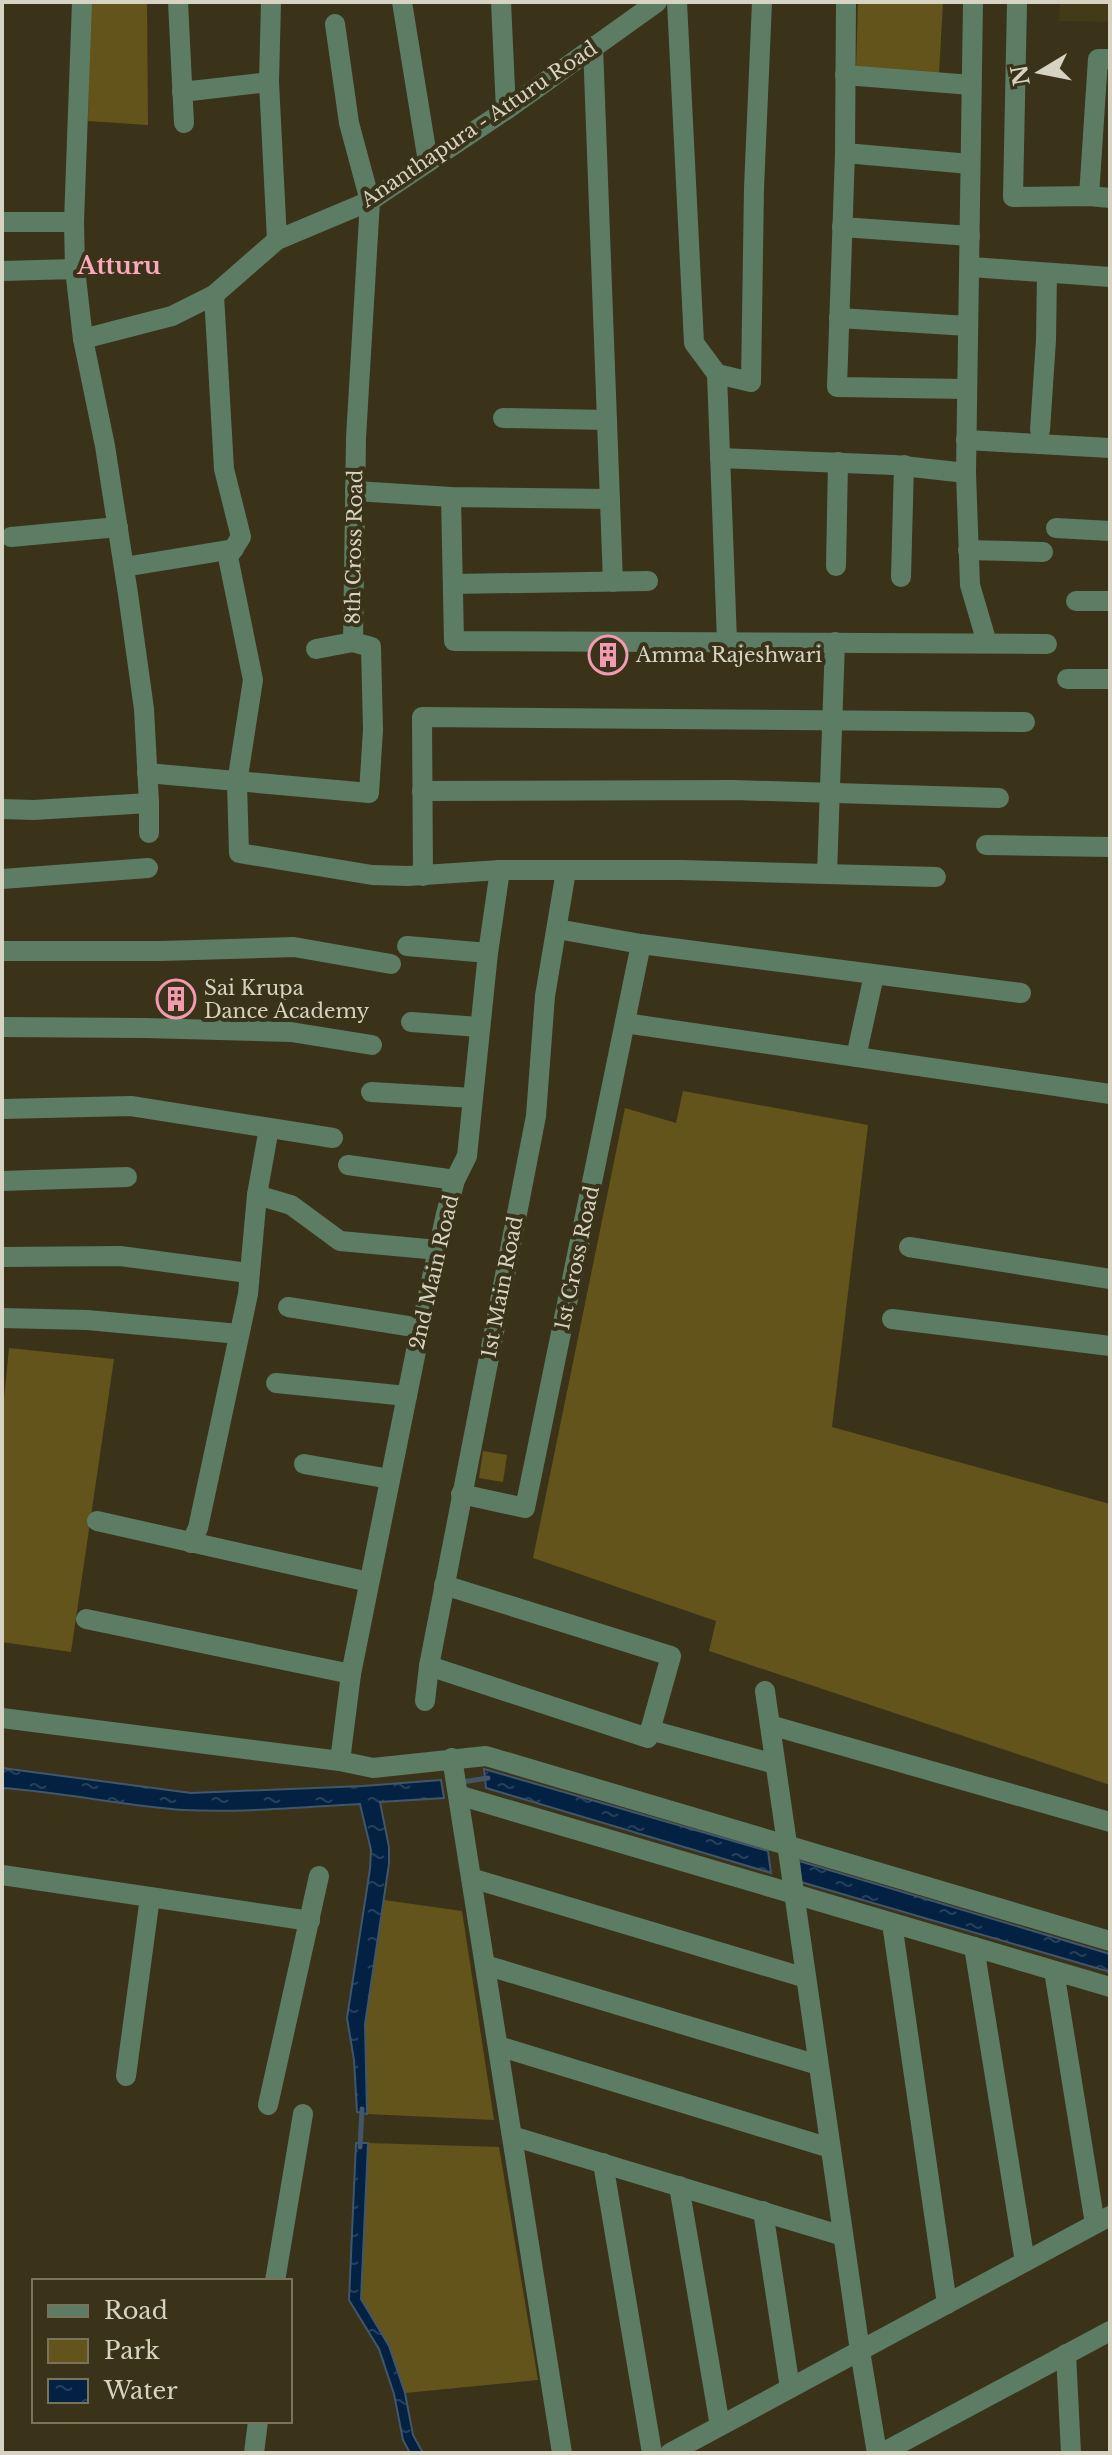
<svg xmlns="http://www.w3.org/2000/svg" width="1112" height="2455" font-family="'Libre Baskerville',serif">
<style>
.built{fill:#433a18}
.green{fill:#63541b}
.water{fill:url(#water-ripples);stroke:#425669;stroke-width:2}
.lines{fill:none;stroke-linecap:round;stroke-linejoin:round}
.stream{stroke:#425669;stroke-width:5}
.minor{stroke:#5c7d63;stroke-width:20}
.labels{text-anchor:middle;stroke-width:8;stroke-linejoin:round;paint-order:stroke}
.street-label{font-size:20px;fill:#d6d3c3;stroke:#3a3319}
.poi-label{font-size:20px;fill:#d6d3c3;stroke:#3a3319;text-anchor:start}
.quarter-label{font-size:24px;font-weight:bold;fill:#fba8bd;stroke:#3a3319}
</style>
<defs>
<pattern id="water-ripples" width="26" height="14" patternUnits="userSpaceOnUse" patternTransform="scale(2)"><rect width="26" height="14" fill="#022143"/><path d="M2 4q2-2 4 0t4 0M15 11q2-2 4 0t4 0" fill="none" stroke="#26405c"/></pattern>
</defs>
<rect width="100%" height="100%" fill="#3a3319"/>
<!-- built -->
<path class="built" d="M1060,2H1110V22L1059,21Z"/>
<!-- green -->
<g class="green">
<path d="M90,2H147L148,125L88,121Z"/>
<path d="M858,2H943L939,74L856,70Z"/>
<path d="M683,1091L868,1125L832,1427L1110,1504V1785L709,1651L716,1621L533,1558L625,1108L676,1123Z"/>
<path d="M9,1348L114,1359L71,1652L2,1642V1419Z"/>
<path d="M483,1451L507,1455L503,1482L479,1478Z"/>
<path d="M384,1900L462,1911L494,2120L367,2114L365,2024Z"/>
<path d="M368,2143L499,2147L538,2380L405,2393L389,2346L361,2299Z"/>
</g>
<!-- water -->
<g class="water">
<path d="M2,1768L191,1793L363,1786L441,1780L444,1798L380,1802L389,1847V1864L365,2024L367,2114L357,2112L354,2060L347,2018L370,1869L371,1850L360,1804C302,1807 242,1813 184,1810C123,1806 63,1792 2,1788Z"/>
<path d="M484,1769L768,1851L771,1873L486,1788Z"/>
<path d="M799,1861L1110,1954V1972L801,1882Z"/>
<path d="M356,2143H368L361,2299L389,2346L405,2393L413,2435L423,2453H410L403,2440L394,2394L379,2349L349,2300Z"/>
</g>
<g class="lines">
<!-- stream -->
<g class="stream">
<path d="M462,1782L488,1778"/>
<path d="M360,2147L362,2109"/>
</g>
<!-- minor -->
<g class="minor">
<path d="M178,2L184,123"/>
<path d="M271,2L269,82L277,240"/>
<path d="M402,2L428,162"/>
<path d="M501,2L506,110"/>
<path d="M677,2L694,343L717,374L727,641"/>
<path d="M846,2L845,153L837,387L967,389"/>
<path d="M973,2L966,473L970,585L987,643"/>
<path d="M1017,2L1013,197L1089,196L1110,198"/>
<path d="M593,46L613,582"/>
<path d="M845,75L971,85"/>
<path d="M182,92L269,82"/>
<path d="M845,153L970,164"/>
<path d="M1089,196L1098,59H1110"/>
<path d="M2,222H74"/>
<path d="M842,227L970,236"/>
<path d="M971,267L1110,277"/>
<path d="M75,269L74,222L82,2"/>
<path d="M2,271L75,269L83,339L172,316L214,295L277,240L370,201L506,110L657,2"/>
<path d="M214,295L224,469L241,537L228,557L253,680L237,783L239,853L372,875L408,876L500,870H682L936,877"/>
<path d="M839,318L968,326"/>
<path d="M717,374L751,382L754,188L762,2"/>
<path d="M503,418L607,420"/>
<path d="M1040,430L1046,340L1047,273"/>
<path d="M966,440L1110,448"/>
<path d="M720,458L894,465L966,473"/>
<path d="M355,491L451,497L610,499"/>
<path d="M451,497L454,641L1047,644"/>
<path d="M1056,528L1110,531"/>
<path d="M11,537L118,527"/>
<path d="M968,550L1043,552"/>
<path d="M836,566L838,462"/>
<path d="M124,567L234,549"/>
<path d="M901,577L904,465"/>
<path d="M453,584L648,581"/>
<path d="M1076,601H1110"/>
<path d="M316,649L353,642"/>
<path d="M1067,679H1110"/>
<path d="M147,773L369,793L373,730L371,647L353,642L356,438L370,201L349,123L335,24"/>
<path d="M422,791L734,790L999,798"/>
<path d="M149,803V833"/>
<path d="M2,809L34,810L149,803L144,709L128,594L105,446L83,339"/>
<path d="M986,845L1110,847"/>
<path d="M827,874L835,642"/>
<path d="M423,876L422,717L1025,722"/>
<path d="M2,879L148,868"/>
<path d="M557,929L641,944L1021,993"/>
<path d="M407,946L488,953"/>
<path d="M2,951H161L294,947L391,964"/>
<path d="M411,1022L479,1027"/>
<path d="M625,1023L1110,1094"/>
<path d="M2,1027L145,1028L291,1032L372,1045"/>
<path d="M856,1057L874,975"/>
<path d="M371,1092L473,1098"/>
<path d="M2,1109L131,1106L333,1138"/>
<path d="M348,1165L455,1180"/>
<path d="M2,1181L127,1177"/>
<path d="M257,1195L291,1205L340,1241L438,1250"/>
<path d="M909,1247L1110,1279"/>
<path d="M2,1257L120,1256L248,1273"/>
<path d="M288,1307L420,1328"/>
<path d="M2,1318L87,1320L239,1334"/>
<path d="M892,1319L1110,1346"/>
<path d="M276,1383L407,1396"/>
<path d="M304,1464L390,1479"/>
<path d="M461,1494L525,1508L641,944"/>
<path d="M97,1521L369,1582"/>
<path d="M191,1543L198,1528L248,1294L257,1195L269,1128"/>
<path d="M86,1619L351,1674L340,1761"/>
<path d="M429,1666L648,1738L671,1656L444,1585"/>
<path d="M351,1674L419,1336L446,1214L455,1180L467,1156L488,953L500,870"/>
<path d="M765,1691L860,2351L877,2453"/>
<path d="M425,1701L429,1666L536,1116L545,996L566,871"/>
<path d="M2,1718L340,1761L373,1768L486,1756L1110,1941"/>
<path d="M770,1725L1110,1822"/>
<path d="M650,1730L775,1764"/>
<path d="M452,1758L562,2453"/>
<path d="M458,1795L1110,1987"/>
<path d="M2,1875L150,1897L126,2076"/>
<path d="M471,1878L806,1978"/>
<path d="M150,1897L310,1921"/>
<path d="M892,1923L947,2304"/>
<path d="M974,1947L1025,2262"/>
<path d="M485,1965L818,2065"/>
<path d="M1054,1971L1095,2224"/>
<path d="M498,2046L830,2148"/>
<path d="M268,2105L319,1876"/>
<path d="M512,2136L843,2236"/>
<path d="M603,2163L652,2453"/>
<path d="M679,2186L720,2426"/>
<path d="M763,2211L790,2388"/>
<path d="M275,2281L303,2114"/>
<path d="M1066,2354L1071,2453"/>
<path d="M254,2453L258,2421"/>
<path d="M670,2453L1110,2216"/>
<path d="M882,2453L1110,2331"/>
</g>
</g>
<!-- icons -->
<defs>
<g id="building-ring" transform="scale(2)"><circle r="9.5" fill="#3a3319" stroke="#f29ab0" stroke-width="1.5"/><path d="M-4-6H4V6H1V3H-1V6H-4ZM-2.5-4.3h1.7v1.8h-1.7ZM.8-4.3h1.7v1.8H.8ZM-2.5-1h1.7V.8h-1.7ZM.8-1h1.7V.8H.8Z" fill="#f29ab0"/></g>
</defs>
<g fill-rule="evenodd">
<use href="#building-ring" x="608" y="655"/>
<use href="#building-ring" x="176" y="999"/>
</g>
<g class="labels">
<!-- street labels -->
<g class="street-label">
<text transform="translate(479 124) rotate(-34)" y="7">Ananthapura - Atturu Road</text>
<text transform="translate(354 547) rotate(-89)" y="7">8th Cross Road</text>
<text transform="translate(577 1258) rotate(-78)" y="7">1st Cross Road</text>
<text transform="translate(434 1272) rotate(-77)" y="7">2nd Main Road</text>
<text transform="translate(502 1287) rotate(-79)" y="7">1st Main Road</text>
</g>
<!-- poi labels -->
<g class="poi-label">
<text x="636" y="662">Amma Rajeshwari</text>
<text x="204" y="995">Sai Krupa<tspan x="204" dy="23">Dance Academy</tspan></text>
</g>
<!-- quarter labels -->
<g class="quarter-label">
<text x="119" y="274">Atturu</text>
</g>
</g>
<!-- border -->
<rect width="1112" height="2455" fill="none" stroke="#d6d3c3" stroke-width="8"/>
<!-- legend -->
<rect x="32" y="2279" width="260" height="144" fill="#3a3319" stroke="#78735d" stroke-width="2"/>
<rect x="48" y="2305" width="40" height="12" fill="#5c7d63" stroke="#78735d" stroke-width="2"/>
<text x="104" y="2319" font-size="24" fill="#d6d3c3">Road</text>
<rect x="48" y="2339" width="40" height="24" fill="#63541b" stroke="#78735d" stroke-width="2"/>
<text x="104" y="2359" font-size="24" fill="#d6d3c3">Park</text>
<rect x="48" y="2379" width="40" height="24" fill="url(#water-ripples)" stroke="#78735d" stroke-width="2"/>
<text x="104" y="2399" font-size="24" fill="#d6d3c3">Water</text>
<!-- north arrow -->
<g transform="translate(1040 72) rotate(260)" stroke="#3a3319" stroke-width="6" paint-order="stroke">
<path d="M0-6L14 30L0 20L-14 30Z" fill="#d6d3c3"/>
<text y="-12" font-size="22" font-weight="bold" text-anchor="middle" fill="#d6d3c3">N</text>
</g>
</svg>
